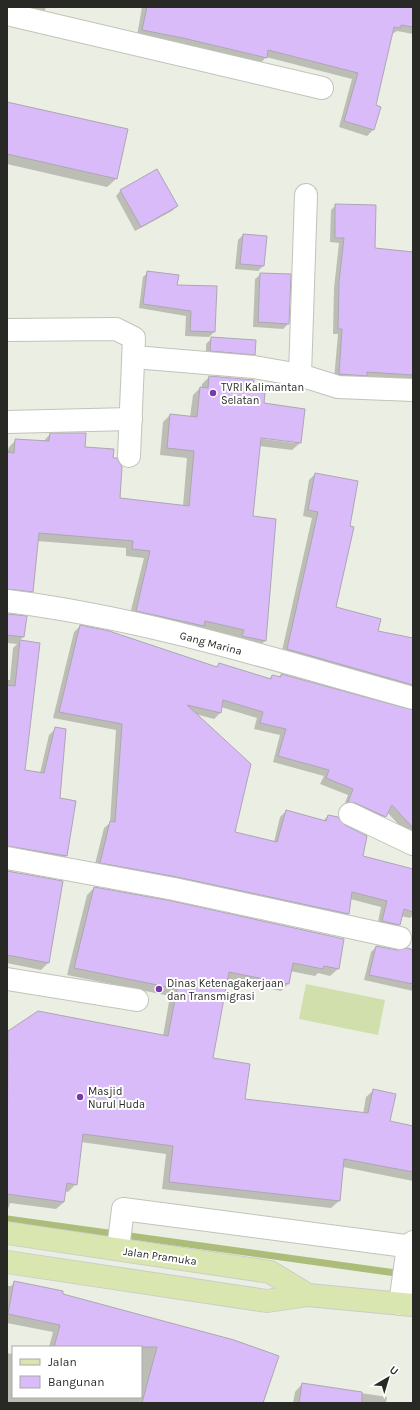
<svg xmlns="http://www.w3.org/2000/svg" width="420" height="1410" font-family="Karla,sans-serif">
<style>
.pitch{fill:#d1dfac}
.shadow{fill:#0003;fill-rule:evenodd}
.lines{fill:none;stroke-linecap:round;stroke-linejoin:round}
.stream{stroke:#acbd79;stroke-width:7}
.building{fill:#dabbfa;stroke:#aca7b1}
.minor-casing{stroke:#c0c4b9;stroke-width:24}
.major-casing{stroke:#cbcccb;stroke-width:24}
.minor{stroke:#fff;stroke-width:22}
.major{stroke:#d9e6b0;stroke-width:22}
.poi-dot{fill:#7a38ad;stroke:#fff;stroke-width:1.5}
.labels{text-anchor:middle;stroke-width:4;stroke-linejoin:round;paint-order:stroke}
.poi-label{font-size:11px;fill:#282925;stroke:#fff;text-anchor:start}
.street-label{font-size:11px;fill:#282925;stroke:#fff}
</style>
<rect width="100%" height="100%" fill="#ebeee3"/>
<!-- pitch -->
<path class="pitch" d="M306,984L385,1000L378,1035L299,1019Z"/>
<!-- shadow -->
<g class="shadow">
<path d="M7,7H46L45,10L38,17Z"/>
<path d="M142,7H413V34L397,31L392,34L374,106L373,130L367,136L339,127L352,79L266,57L260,64L137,36Z"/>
<path d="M7,103L116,179L107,187L7,164Z"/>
<path d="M121,190L177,206L172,211L135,231L116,196Z"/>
<path d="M336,205L374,249L413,253V380L334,379L338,334H333L334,288L339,243L330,242L331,210Z"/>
<path d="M243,235L266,237L263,266L258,271L235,269L238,240Z"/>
<path d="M148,272L176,286L214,332L209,337L185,336L186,316L139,308L143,277Z"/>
<path d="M261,274L288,324L283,329L253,327L255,279Z"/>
<path d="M211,339L254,354L249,359L206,356V344Z"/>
<path d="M209,377L252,393L300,443L292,450L259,446L252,517L275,520L265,641L257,648L236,643L237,637L200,628L129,618L144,558L126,556V548L37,541L32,592L25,599L7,597V453L9,447L16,440L43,442L50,434L112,459L119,499L183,506L187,458L160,455L163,422L170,415L190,417L193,395L200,388H202V384ZM256,436L295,441V443L256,438Z"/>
<path d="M315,474L335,608L377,631L413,640V694L281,655L312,518L303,516L309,480Z"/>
<path d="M7,614L25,617L23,637L19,641L39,644L24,770L40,773L49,735L56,728L59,799L75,802L66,856L59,863L7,853V680H10L13,648L17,644L7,643Z"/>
<path d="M80,626L216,667L219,664L269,679L272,676L279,677L282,675L413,711V830L408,835L387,812L379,823L343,808L348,795L320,784L324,776L273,762L280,735L254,729L257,718L221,707L220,713L214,719L195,714L234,832L274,842L280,817L286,811L323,821L328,816L362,857L413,870V915L410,918L401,916L399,925L393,931L377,927L381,907L350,899L348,914L342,920L94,868L104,828L110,823L116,730L53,718L74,632Z"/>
<path d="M7,872L62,882L48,963L41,970L7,963Z"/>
<path d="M94,888L338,969L330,976L318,973L315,976L290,971L288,984L281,991L227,980L212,1059L244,1100L363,1114L366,1097L374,1090L389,1122L413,1127V1181L343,1167L339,1201L331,1208L162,1189L166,1154L81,1142L76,1184L68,1192L65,1191L64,1202L56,1209L10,1203L7,1212V1033L39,1012L163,1036L170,996L67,975L87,895Z"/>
<path d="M376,947L398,951L408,948L413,949V991L364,980L371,952Z"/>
<path d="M15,1282L62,1295L262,1403H7V1353L13,1354V1397H141V1347H49L53,1332L7,1323V1286H11Z"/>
<path d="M302,1384L387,1397L386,1403H293L295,1392Z"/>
</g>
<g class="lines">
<!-- stream -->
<path class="stream" d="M7,1219L403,1274"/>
</g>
<!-- building -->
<g class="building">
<path d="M147,7H413V27L401,25V28L394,27L376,105L381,107L374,130L344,121L358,73L268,50L267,58L183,38L142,30Z"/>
<path d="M7,102L128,129L117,179L7,154Z"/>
<path d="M157,169L178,206L141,227L120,190Z"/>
<path d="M335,204L376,205L375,248L413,252V375L367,372V376L339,374L342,329H338L339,282L344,238H335Z"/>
<path d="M243,234L267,236L264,266L240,264Z"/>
<path d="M147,271L179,275L177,285L217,286L215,332L190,331L191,311L143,304Z"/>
<path d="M260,273L291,274L289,324L258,322Z"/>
<path d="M211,337L256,340L255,355L210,351Z"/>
<path d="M209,376L254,380L253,392L265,393L264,403L305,409L301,443L261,438L253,516L276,519L266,641L242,636L244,630L205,621L204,626L136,611L150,551L132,549L133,541L39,533L33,592L7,589V452L14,453L15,439L49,441L50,433H86L85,447L114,449L113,458H117L122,467L120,498L189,506L194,451L167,448L170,414L197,417L200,387L208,388Z"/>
<path d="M315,473L358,481L350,526L354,527L336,607L381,619L378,631L413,638V685L287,649L318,512L308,510Z"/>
<path d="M7,614L27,616L24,637L7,635Z"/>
<path d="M80,625L109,631L217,667L219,663L271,679L272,675L281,677V674L413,710V828L392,805L386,817L355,803L348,802L353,789L326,778L329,770L278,756L286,729L260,723L263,712L223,700L221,713L187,705L251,764L235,832L277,842L286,810L326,821L328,815L338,817L345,825L367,836L363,856L413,869V912L404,909L400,925L382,921L387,901L352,892L349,914L177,877L100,863L110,821L115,822L122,724L59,712Z"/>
<path d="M20,640L40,643L25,770L44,773L55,727L66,729L60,798L76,801L67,856L7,846V685L15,686Z"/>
<path d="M7,871L63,881L49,963L7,955Z"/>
<path d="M94,887L172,901L344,939L339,969L324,966L323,969L293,963L289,984L229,972L213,1058L250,1064L245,1099L368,1113L373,1089L396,1094L390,1121L413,1126V1172L344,1159L340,1201L169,1182L173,1146L83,1134L77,1185L67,1183L64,1202L7,1194L8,1031L38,1011L168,1036L177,989L74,968Z"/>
<path d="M376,946L397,950L407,948L413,950V984L369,975Z"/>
<path d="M14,1281L63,1291V1294L234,1340L279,1356L263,1403H142L157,1347H54L60,1325L8,1314Z"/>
<path d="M302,1383L362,1392V1403H299Z"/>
</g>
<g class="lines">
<!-- minor casing -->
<g class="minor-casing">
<g id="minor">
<path d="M7,14L322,88"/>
<path d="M7,330L116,329L134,338L129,456"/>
<path d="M134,357L254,367L300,375L338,387L413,390"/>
<path d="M300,375L306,195"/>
<path d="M7,422L131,419"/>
<path d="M7,601C145,618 279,661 413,698"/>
<path d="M350,814L413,844"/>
<path d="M7,858L174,889L400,938"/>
<path d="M7,979L137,1000"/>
<path d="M118,1249L123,1209L413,1247"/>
<path d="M400,1304L408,1246L413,1242"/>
</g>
</g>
<!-- major casing -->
<g class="major-casing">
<g id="major">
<path d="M7,1233L270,1272L308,1295"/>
<path d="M7,1262L267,1301L308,1295L413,1305"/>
</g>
</g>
<!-- minor -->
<use href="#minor" class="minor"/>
<!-- major -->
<use href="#major" class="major"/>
</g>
<!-- markers -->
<g class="poi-dot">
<circle cx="213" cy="393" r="4"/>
<circle cx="159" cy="989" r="4"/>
<circle cx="80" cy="1097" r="4"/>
</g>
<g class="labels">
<!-- poi labels -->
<g class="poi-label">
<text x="221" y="391">TVRI Kalimantan<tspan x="221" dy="13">Selatan</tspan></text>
<text x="167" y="987">Dinas Ketenagakerjaan<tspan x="167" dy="13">dan Transmigrasi</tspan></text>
<text x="88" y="1095">Masjid<tspan x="88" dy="13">Nurul Huda</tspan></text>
</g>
<!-- street labels -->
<g class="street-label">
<text transform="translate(211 643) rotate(15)" y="4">Gang Marina</text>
<text transform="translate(160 1256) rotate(8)" y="4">Jalan Pramuka</text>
</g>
</g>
<!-- border -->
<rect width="420" height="1410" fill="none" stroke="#282925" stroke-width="16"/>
<!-- legend -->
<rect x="12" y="1346" width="130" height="52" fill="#ffffff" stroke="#a9a9a8"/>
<rect x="20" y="1359" width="20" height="6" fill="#d9e6b0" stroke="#a9a9a8"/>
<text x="48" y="1366" font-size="12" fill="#282925">Jalan</text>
<rect x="20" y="1376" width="20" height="12" fill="#dabbfa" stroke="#a9a9a8"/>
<text x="48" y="1386" font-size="12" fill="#282925">Bangunan</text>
<!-- north arrow -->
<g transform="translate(388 1378) rotate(38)" stroke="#ffffff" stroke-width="3" paint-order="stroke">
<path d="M0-3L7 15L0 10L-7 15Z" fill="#282925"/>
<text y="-6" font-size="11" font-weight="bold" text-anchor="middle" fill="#282925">U</text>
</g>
</svg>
